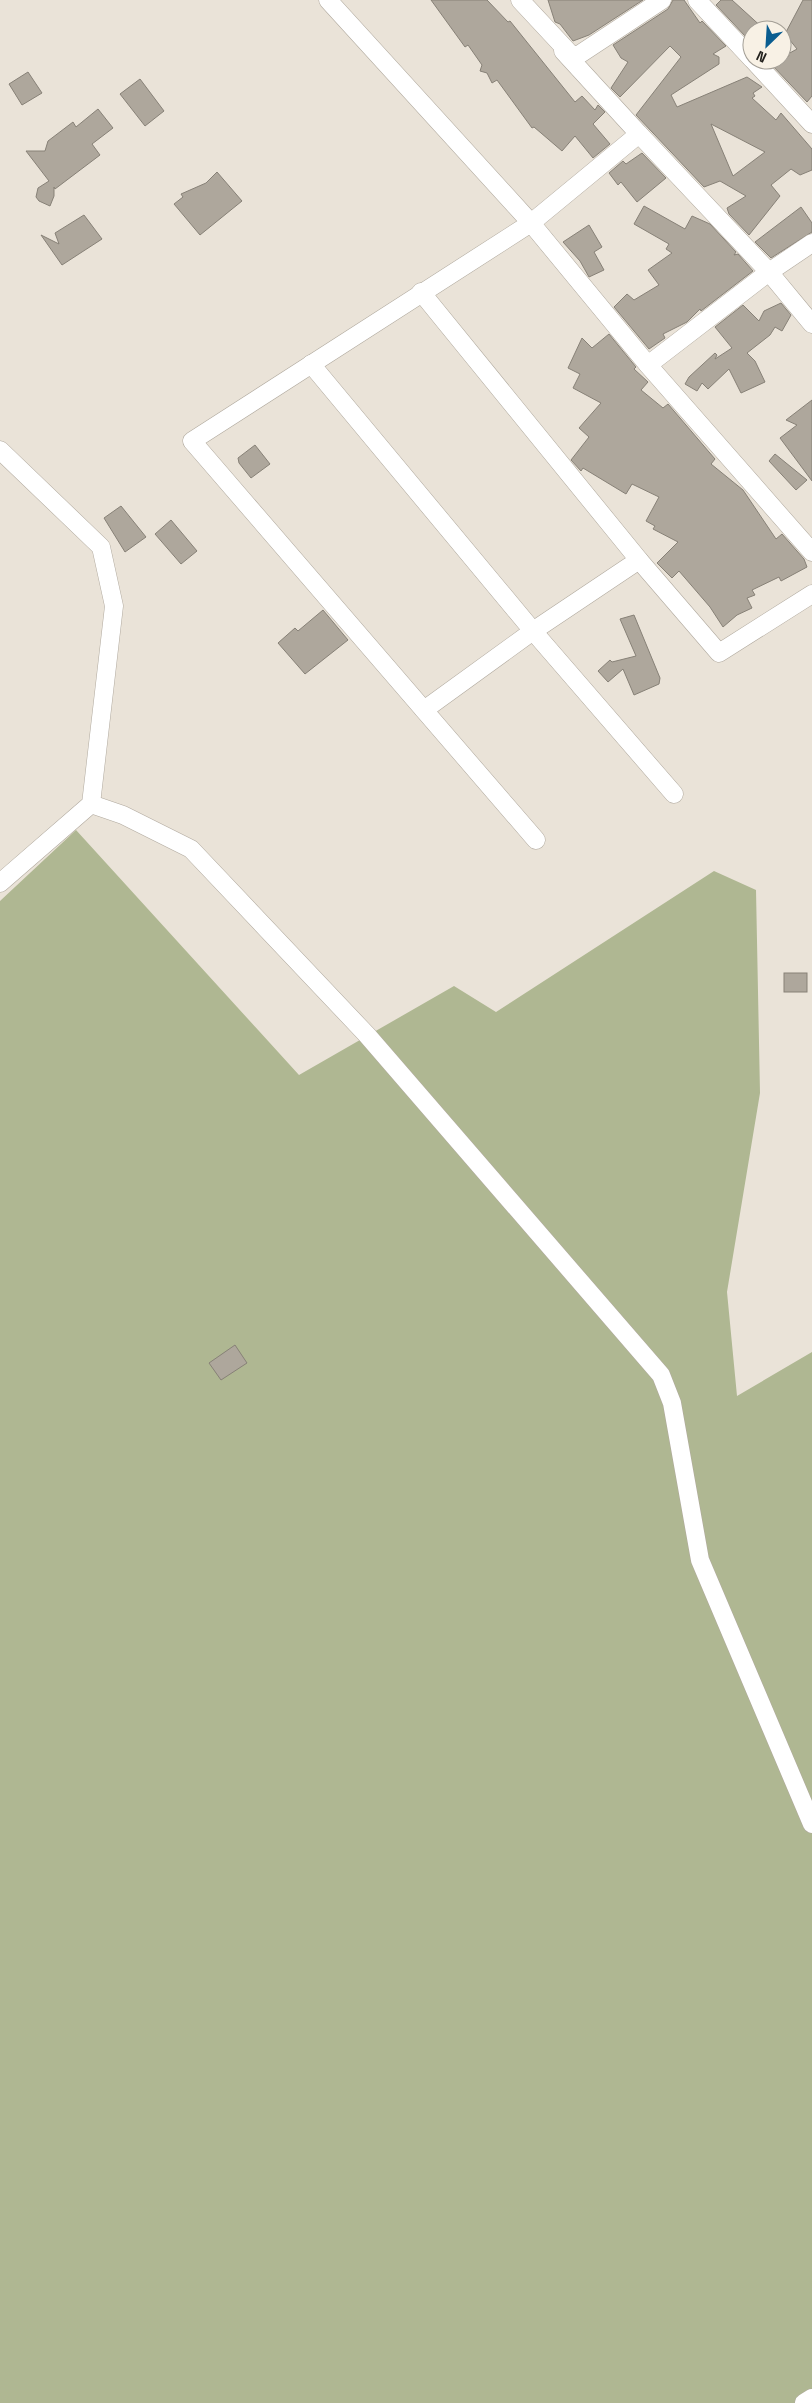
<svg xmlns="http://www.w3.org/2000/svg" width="812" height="2403" font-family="'Space Grotesk',sans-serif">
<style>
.green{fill:#afb792}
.building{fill:#aea79c;stroke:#878177;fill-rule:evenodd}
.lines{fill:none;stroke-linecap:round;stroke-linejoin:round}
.minor-casing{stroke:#b0a99e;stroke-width:19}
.minor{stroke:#fff;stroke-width:18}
</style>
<rect width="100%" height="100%" fill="#eae3d8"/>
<!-- green -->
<path class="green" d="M76,830L299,1075L454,986L496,1012L714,871L756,890L760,1093L727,1292L737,1396L812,1352V2403H0V901Z"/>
<!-- building -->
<g class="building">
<path d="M431,0H487L508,22L510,21L575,102L582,96L595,110L598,105L605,112L593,124L610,144L593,158L575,136L562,151L534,127L532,128L497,80L492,83L487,73L480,71L482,65L468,45L465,47Z"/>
<path d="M548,0H643L589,35L573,41L560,24L555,22Z"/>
<path d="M673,0H684L700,23L702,21L726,46L713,54L719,57V64L671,95L677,107L747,77L762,87L753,93L755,96L752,98L776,120L781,113L812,149V170L800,175L791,169L771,185L780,196L749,235L729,214L727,208L746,196L720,181L704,187L636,115L681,57L670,46L620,97L611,88L628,62L621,58L613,45L668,9ZM711,124L765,152L733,176Z"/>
<path d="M721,0H732L765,30H752L745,36L716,5Z"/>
<path d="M803,0H812V96L807,102L771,64L789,56L788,54L797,49L785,34Z"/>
<path d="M28,72L42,93L22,105L9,84Z"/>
<path d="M140,79L164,111L145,126L120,94Z"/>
<path d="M98,109L113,128L92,144L100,155L55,189L54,187V196L50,206L39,201L36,197L38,188L49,181L26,151H45L48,141L73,122L76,127Z"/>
<path d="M642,153L666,178L637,202L621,182L618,185L609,173L623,161L626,164Z"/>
<path d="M217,172L242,201L200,235L174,204L183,197L181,194L206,183Z"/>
<path d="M644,206L685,229L692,216L710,224L736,252L734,255L738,254L753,271L701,311L700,309L687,322L663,334L665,338L649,349L614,307L627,294L634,300L659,285L648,270L672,253L666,249L669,244L634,224Z"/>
<path d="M801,207L812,223V232L771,258L755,242Z"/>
<path d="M84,215L102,239L62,265L41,235L59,244L55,233Z"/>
<path d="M589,225L602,247L594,252L604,270L589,277L580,261L563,242Z"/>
<path d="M781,303L791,315L782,331L775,327L770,335L747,353L755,361L765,382L741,393L729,369L708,389L702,383L697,391L685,384L689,377L715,353L717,355L715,359L732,348L715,327L743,305L759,321L764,311Z"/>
<path d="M609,334L636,367L634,369L648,382L641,390L663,408L668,404L715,459L711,464L743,490L776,539L782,534L804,559L807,567L781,581L779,577L752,590L755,595L747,598L752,608L737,615L723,627L710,607L679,571L672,578L657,563L678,542L653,529L655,526L646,521L659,497L632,484L626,494L583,468L581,471L571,460L589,437L579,428L601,403L573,388L580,374L568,368L582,338L592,348Z"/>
<path d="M812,400V481L780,438L797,425L786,420Z"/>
<path d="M255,445L270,464L251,478L239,463L238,458Z"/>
<path d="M775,454L807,480L796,490L769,461Z"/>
<path d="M121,506L146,537L125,552L104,518Z"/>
<path d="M171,520L197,551L181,564L155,534Z"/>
<path d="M323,610L348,640L305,674L278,643L295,628L298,631Z"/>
<path d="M634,615L660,678L659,684L634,695L623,669L608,682L598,671L610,660L612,662L636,656L620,619Z"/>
<rect x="784" y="973" width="23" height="19"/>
<path d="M235,1345L247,1363L221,1380L209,1363Z"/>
</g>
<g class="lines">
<!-- minor casing -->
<g class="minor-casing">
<g id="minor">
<path d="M328,0L531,223L192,441L536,840"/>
<path d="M520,0L574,58L662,0"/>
<path d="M697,0L752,59"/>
<path d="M563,51L639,134"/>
<path d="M753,60L812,124"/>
<path d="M421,292L639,560L533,631L424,710"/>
<path d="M812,324L769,272L648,365L812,552"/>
<path d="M311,364L533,631L674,794"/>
<path d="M648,365L531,223L639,134L769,272L812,243"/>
<path d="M0,450L101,547L114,606L91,804L0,883"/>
<path d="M639,560L719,653L812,594"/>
<path d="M91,804L123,815L191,849L367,1035L661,1375L672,1403L700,1560L812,1824"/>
<path d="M804,2403L812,2398"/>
</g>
</g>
<!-- minor -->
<use href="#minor" class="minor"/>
</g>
<!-- north arrow -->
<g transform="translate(767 45) rotate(205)"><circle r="24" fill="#f8f1e5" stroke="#a39e95"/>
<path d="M0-4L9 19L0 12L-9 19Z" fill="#0a5d90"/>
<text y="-8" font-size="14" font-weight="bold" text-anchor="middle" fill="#23211d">N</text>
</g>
</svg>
